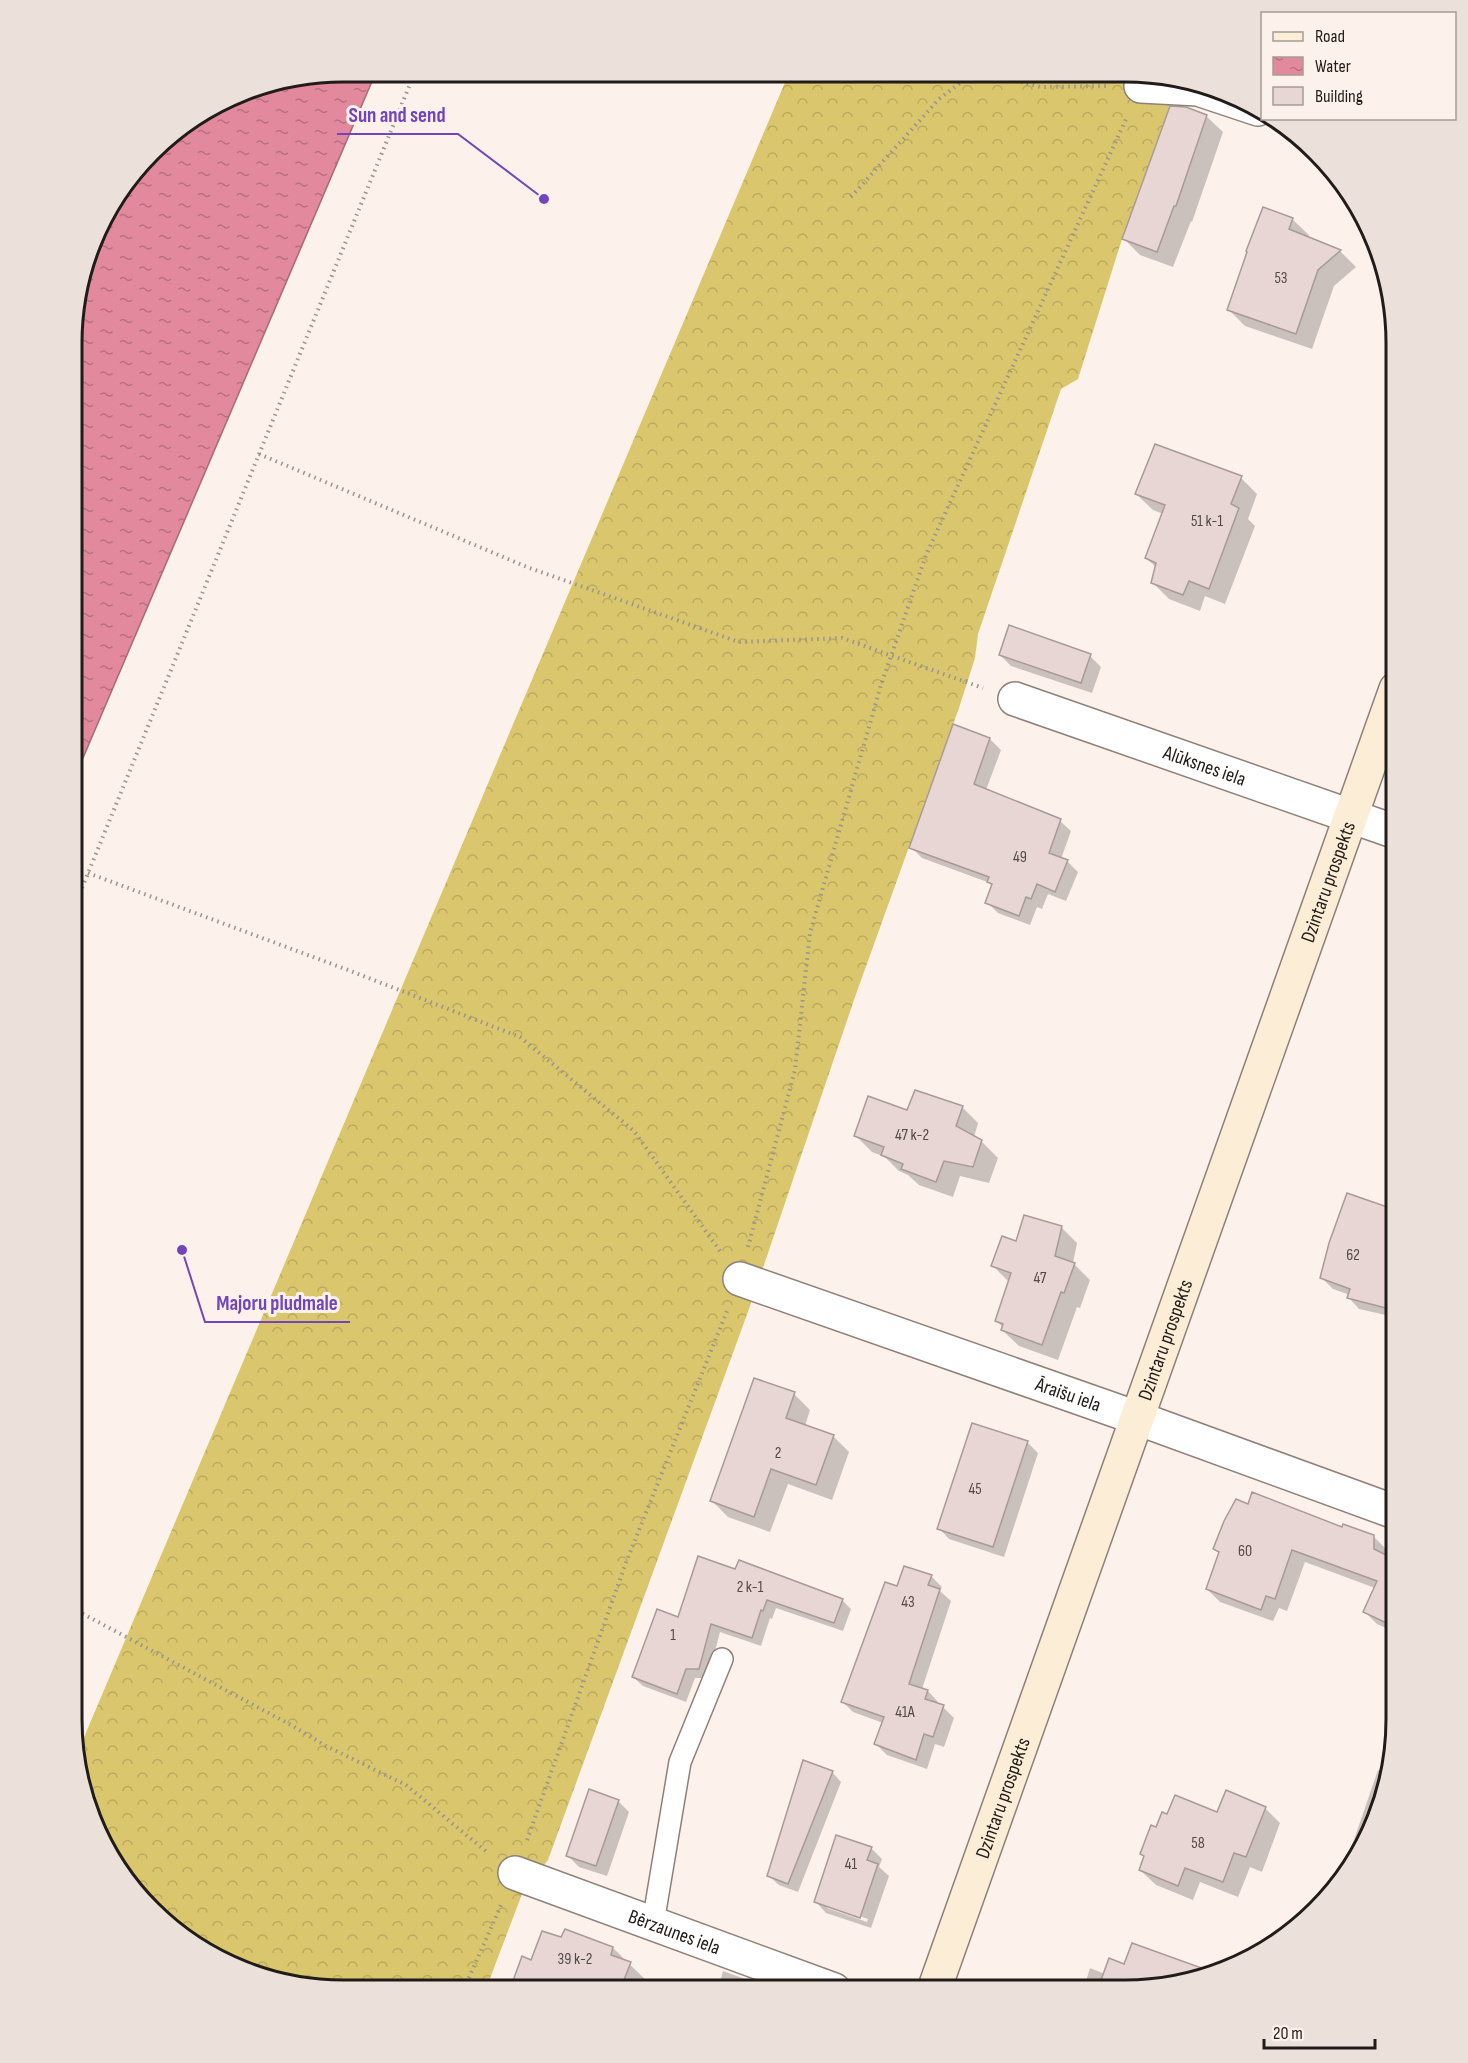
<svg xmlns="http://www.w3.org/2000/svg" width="1468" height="2063" font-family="'Sofia Sans Condensed',sans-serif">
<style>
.forest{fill:url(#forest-crowns)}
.water{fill:url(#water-ripples);stroke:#a96876;stroke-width:1.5}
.shadow{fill:#0003;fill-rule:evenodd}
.building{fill:#e7d6d3;stroke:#aa9a97;stroke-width:1.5}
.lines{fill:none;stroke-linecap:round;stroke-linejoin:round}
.lane-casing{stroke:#8d8078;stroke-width:24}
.street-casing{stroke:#8d8078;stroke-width:36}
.secondary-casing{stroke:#8d8078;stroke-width:36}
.path{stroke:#9b938e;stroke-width:4;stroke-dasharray:1.5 4.5;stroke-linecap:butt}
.lane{stroke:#fff;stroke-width:21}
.street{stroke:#fff;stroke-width:33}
.secondary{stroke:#fcedd7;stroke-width:33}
.labels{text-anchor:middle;stroke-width:6;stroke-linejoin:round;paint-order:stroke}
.number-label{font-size:16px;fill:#524a48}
.street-label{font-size:20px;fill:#211c19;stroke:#fdf2eb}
.rim{fill:none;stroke:#211c19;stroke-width:3}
.leader{fill:none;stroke:#7145bd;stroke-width:2}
.callout-dot{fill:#7145bd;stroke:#fdf2eb;stroke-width:2}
.callout-label{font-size:21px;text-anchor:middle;font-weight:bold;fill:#7145bd;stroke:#fdf2eb;stroke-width:6;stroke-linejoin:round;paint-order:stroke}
</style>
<defs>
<pattern id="forest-crowns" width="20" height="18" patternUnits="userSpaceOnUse" patternTransform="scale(1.5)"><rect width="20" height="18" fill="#dac76d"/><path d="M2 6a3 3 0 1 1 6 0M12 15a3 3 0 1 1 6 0" fill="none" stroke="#bbaa5e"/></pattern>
<pattern id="water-ripples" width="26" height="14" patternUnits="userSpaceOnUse" patternTransform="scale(1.5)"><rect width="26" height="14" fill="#e3899e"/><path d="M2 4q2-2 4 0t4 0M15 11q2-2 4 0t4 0" fill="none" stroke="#b86f80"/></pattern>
</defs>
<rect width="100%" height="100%" fill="#fdf2eb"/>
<!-- forest -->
<path class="forest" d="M789,73L1161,74L1171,102L1122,239L1078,379L1061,389L978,634L975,658L959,708L855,997L749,1309L548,1860L522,1894L486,1989H308L192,1945L139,1898L100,1839L79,1749Z"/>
<!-- water -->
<path class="water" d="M343,72H376L74,779V307L108,208L165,139L256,87Z"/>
<!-- shadow -->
<g class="shadow">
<path d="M1206,116L1223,132L1192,222L1191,221L1173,267L1140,255L1124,239Z"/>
<path d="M1292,219L1309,235L1308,238L1340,251L1356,267L1334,286L1312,349L1245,326L1229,310Z"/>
<path d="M1241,478L1257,494L1248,519L1255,526L1225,604L1205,596L1200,611L1169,599L1152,582L1157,568L1146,558L1163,514L1153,510L1136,494Z"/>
<path d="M1000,655L1090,656L1101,667L1092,693L1011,666Z"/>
<path d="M990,739L1001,750L986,790L1060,821L1071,831L1061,859L1067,861L1078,872L1066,901L1048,894L1042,909L1037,907L1030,925L998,913L987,902L993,886L990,883L922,858L911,847Z"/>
<path d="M962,1107L978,1123L974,1137L981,1141L998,1158L989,1183L960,1176L953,1197L919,1185L908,1175L899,1171L885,1157L872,1152L856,1136L908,1112Z"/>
<path d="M1396,1212V1300L1390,1316L1359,1309L1349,1298L1350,1295L1333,1289L1322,1278Z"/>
<path d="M1061,1227L1077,1243L1073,1263L1090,1280L1080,1308L1077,1307L1058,1360L1019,1346L1002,1330L1003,1327L996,1321L1010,1283L993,1266L1016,1243Z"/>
<path d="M794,1394L810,1410L805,1426L833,1436L849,1452L832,1500L788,1484L770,1532L728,1517L712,1501Z"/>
<path d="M1027,1442L1038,1453L1004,1557L949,1539L939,1528Z"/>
<path d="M1249,1506L1373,1536L1386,1549V1557L1395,1562V1632L1377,1624L1365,1612L1375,1588L1305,1562L1287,1611L1279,1608L1273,1621L1220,1602L1207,1589L1220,1554L1214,1549Z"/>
<path d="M736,1570L842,1600L851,1609L843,1631L776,1608L772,1619L770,1618L761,1646L720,1632L708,1678H695L686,1702L643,1686L633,1677L678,1619Z"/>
<path d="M931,1576L942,1587L940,1591L951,1601L922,1689L928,1691L938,1702L937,1705L943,1707L954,1718L944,1747L935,1744L927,1769L887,1755L876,1744L883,1723L853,1712L842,1701L898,1588Z"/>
<path d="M1378,1770L1388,1773L1381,1807L1353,1865L1347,1860Z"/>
<path d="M832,1772L841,1782L798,1892L779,1885L769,1876Z"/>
<path d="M618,1801L629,1812L607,1876L579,1867L568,1856Z"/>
<path d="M1265,1808L1280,1823L1262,1872L1250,1867L1238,1897L1200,1882L1193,1900L1156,1885L1140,1870L1157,1829L1168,1816L1218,1814Z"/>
<path d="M871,1848L882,1859L879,1867L889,1876L871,1928L826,1913L816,1902ZM827,1905L868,1919L867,1922L827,1908Z"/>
<path d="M562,1939L613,1948L651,1985L649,1990L512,1989L523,1958L532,1962Z"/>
<path d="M1238,1953L1252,1958L1244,1963L1234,1966Z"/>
<path d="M1125,1966L1190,1973L1189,1976L1125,1991H1083L1090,1968L1105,1974Z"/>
<path d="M723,1971L775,1990H718Z"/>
</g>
<!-- building -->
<g class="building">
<path d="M1170,106L1186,107L1207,115L1176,206H1174L1157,252L1122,239Z"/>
<path d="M1263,207L1293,218L1289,229L1341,250L1318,270L1296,334L1227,310L1247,252L1246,251Z"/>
<path d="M1155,444L1242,476L1231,504L1239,508L1209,589L1189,581L1183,595L1151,583L1156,563L1145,558L1165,505L1135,494Z"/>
<path d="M1009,625L1091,654L1081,683L999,655Z"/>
<path d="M953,724L990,738L974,784L1061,819L1049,853L1068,860L1055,892L1037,884L1031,899L1026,897L1019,916L985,903L992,884L987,882L989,877L909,848Z"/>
<path d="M915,1090L963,1106L956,1126L982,1140L973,1167L944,1161L936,1182L901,1169L903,1164L881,1155L884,1147L854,1136L868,1096L907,1110Z"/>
<path d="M1347,1193L1396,1210V1281L1386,1308L1347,1298L1350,1289L1320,1278L1329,1243Z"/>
<path d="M1024,1215L1062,1226L1055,1256L1075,1263L1064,1293L1061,1292L1042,1345L1001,1330L1003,1324L995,1321L1011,1273L991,1266L1002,1236L1016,1241Z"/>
<path d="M754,1378L795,1392L786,1418L834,1435L816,1485L771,1469L754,1517L710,1501Z"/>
<path d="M972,1423L1028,1441L993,1547L937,1529Z"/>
<path d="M1252,1492L1342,1527L1343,1524L1374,1535V1549L1388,1556L1395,1539V1627L1363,1612L1377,1581L1292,1550L1275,1599L1266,1596L1261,1610L1206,1589L1219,1552L1213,1549L1224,1521L1236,1499L1248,1504Z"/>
<path d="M698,1556L735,1569L739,1560L843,1599L834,1623L767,1600L763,1611L761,1610L752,1638L711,1624L699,1669H686L677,1694L632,1677L657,1609L678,1617Z"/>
<path d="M904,1566L932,1575L928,1585L940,1589L909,1684L928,1690L925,1699L944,1705L933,1737L924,1734L916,1760L874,1744L884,1717L841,1702L885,1582L897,1586Z"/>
<path d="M803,1760L833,1771L788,1884L767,1876Z"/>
<path d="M589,1789L619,1800L596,1866L566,1856Z"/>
<path d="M1226,1790L1266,1807L1246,1857L1234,1853L1223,1882L1185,1868L1178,1886L1139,1870L1144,1856L1140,1854L1151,1825L1156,1827L1162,1812L1167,1814L1175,1795L1217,1812Z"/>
<path d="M836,1835L872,1847L867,1860L878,1864L860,1918L814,1902Z"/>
<path d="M565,1929L613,1947L611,1955L631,1962L620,1990L510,1989L522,1956L531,1960L542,1931L561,1937Z"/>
<path d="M1132,1943L1210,1971L1125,1991H1097L1109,1958L1124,1964Z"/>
</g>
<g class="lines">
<!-- lane casing -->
<g class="lane-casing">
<path id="lane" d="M653,1923L680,1762L722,1659"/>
</g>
<!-- street casing -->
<g class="street-casing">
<g id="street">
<path d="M1141,86L1198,89L1258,109"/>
<path id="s1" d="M1015,699L1396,832"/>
<path id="s2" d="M740,1279L1137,1418L1395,1512"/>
<path id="s3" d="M515,1873L834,1990"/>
</g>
</g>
<!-- secondary casing -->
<g class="secondary-casing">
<g id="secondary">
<path id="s4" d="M934,1990L1396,689"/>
</g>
</g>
<!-- path -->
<g class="path">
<path d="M992,74L1040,87L1107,86"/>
<path d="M851,197L939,99L972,74"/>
<path d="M259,454L527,567L739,642L842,638L983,688"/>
<path d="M88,873L348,970L520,1037L634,1131L720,1251"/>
<path d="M73,910L415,72"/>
<path d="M748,1247L795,1070L810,933L881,685L926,555L1127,117"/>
<path d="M72,1608L291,1725L326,1746L406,1785L488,1853"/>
<path d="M527,1840L627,1560L727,1311"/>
<path d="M464,1989L501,1905"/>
</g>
<!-- lane -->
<use href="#lane" class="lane"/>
<!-- street -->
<use href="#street" class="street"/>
<!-- secondary -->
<use href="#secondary" class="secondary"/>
</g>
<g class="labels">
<!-- number labels -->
<g class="number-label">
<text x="1281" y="283">53</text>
<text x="1207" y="526">51 k-1</text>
<text x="1020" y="862">49</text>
<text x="912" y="1140">47 k-2</text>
<text x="1353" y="1260">62</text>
<text x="1040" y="1283">47</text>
<text x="778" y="1458">2</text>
<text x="975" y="1494">45</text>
<text x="1245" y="1556">60</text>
<text x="750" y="1592">2 k-1</text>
<text x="908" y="1607">43</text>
<text x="673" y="1640">1</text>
<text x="905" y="1717">41A</text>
<text x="1198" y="1848">58</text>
<text x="851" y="1869">41</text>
<text x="575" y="1964">39 k-2</text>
</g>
<!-- street labels -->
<g class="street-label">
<text dy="7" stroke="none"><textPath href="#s1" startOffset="201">Alūksnes iela</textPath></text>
<text dy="7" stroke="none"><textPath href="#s4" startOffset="1176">Dzintaru prospekts</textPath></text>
<text dy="7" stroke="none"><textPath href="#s4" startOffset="690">Dzintaru prospekts</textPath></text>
<text dy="7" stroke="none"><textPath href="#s2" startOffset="348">Āraišu iela</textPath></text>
<text dy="7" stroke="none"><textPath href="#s4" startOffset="204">Dzintaru prospekts</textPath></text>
<text dy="7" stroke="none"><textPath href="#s3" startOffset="170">Bērzaunes iela</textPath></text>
</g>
</g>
<!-- crop -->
<path d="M0 0H1468V2063H0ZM343 82H1125A261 261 0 0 1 1386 343V1719A261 261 0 0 1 1125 1980H343A261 261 0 0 1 82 1719V343A261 261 0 0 1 343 82Z" fill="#ebe1da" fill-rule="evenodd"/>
<path class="rim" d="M343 82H1125A261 261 0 0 1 1386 343V1719A261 261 0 0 1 1125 1980H343A261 261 0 0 1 82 1719V343A261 261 0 0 1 343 82Z"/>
<!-- callouts -->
<path class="leader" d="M544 199L458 134H337M182 1250L205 1322H350"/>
<g class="callout-dot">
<circle cx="544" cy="199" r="6"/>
<circle cx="182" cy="1250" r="6"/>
</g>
<g class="callout-label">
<text x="397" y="122">Sun and send</text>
<text x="277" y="1310">Majoru pludmale</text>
</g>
<!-- legend -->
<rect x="1261" y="12" width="195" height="108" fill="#fdf2eb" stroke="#a59c97" stroke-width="1.5"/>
<rect x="1273" y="32" width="30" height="9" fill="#fcedd7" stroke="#a59c97" stroke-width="1.5"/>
<text x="1315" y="42" font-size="18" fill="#211c19">Road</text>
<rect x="1273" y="57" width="30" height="18" fill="url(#water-ripples)" stroke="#a59c97" stroke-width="1.5"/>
<text x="1315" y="72" font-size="18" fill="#211c19">Water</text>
<rect x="1273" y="87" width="30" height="18" fill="#e7d6d3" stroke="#a59c97" stroke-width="1.5"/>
<text x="1315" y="102" font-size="18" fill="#211c19">Building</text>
<!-- scale -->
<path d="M1264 2039v9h111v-9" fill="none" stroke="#211c19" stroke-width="3"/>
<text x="1273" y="2039" font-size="18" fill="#211c19" stroke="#fdf2eb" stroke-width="4.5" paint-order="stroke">20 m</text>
</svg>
